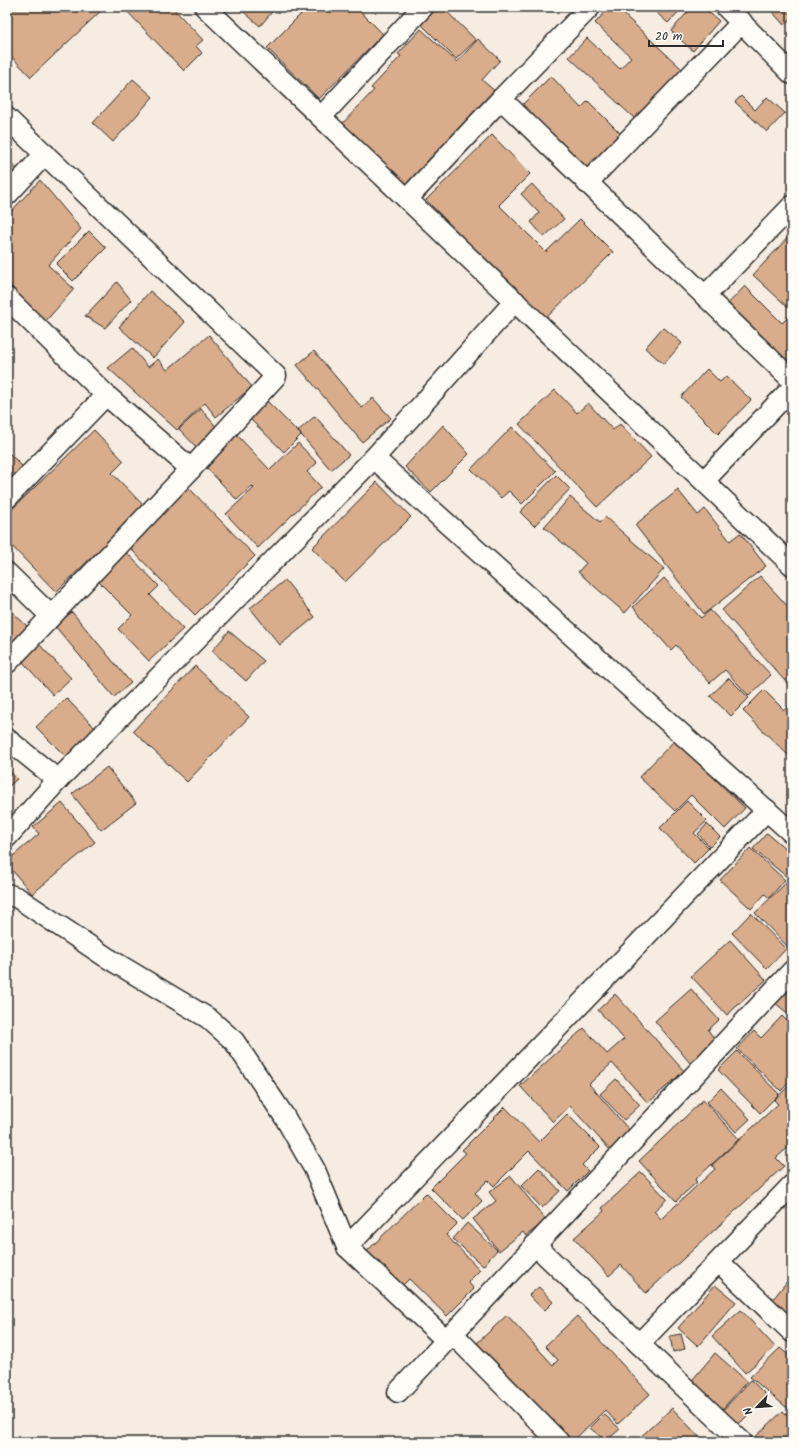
<svg xmlns="http://www.w3.org/2000/svg" width="799" height="1449" font-family="Kalam,sans-serif">
<style>
.building{fill:#d9ac8b;stroke:#2b2b2b}
.lines{fill:none;stroke-linecap:round;stroke-linejoin:round}
.street-casing{stroke:#2b2b2b;stroke-width:23}
.street{stroke:#fdfcf7;stroke-width:20}
</style>
<rect width="100%" height="100%" fill="#f6ece1"/>
<filter id="ink" filterUnits="userSpaceOnUse"><feTurbulence type="fractalNoise" baseFrequency=".025" numOctaves="2"/><feDisplacementMap in="SourceGraphic" scale="8" xChannelSelector="R" yChannelSelector="G"/><feConvolveMatrix kernelMatrix="1 2 1 2 8 2 1 2 1" color-interpolation-filters="sRGB"/></filter>
<g filter="url(#ink)">
<!-- building -->
<g class="building">
<path d="M7,7H105L31,77L7,52Z"/>
<path d="M123,7H172L203,40L196,46L202,53L184,71Z"/>
<path d="M238,7H276L260,26Z"/>
<path d="M308,7H356L383,34L319,99L267,48Z"/>
<path d="M439,7H442L476,40L456,59L421,24Z"/>
<path d="M610,7H616L683,70L636,120L569,57L587,38L620,69L631,57L595,23Z"/>
<path d="M650,7H683L668,23Z"/>
<path d="M692,7H703L719,21L693,51L671,31Z"/>
<path d="M768,7H792V18L784,25Z"/>
<path d="M421,29L457,62L478,39L500,60L482,80L497,93L409,188L341,125L374,90L371,88L401,56L398,54Z"/>
<path d="M551,76L581,108L588,101L624,137L585,175L520,107Z"/>
<path d="M133,79L153,97L113,142L93,123Z"/>
<path d="M741,96L755,110L767,97L785,113L767,132L735,102Z"/>
<path d="M492,135L530,174L499,205L546,252L580,219L613,252L544,320L426,200Z"/>
<path d="M7,158L17,169L7,178Z"/>
<path d="M40,180L81,229L48,265L74,289L44,323L7,282V216Z"/>
<path d="M532,184L564,219L544,237L531,222L539,213L521,194Z"/>
<path d="M89,231L106,248L73,281L56,264Z"/>
<path d="M792,233V311L753,275Z"/>
<path d="M117,282L131,300L105,328L85,316Z"/>
<path d="M745,286L782,323L792,313V375L723,309Z"/>
<path d="M150,291L185,322L153,358L119,327Z"/>
<path d="M663,327L682,343L664,364L645,348Z"/>
<path d="M209,335L252,387L216,417L205,403L177,430L108,368L132,348L148,367L158,359L167,370Z"/>
<path d="M314,351L362,408L373,398L391,418L362,442L297,365Z"/>
<path d="M707,369L720,382L726,376L751,400L718,434L681,397Z"/>
<path d="M555,390L577,413L588,403L613,430L620,424L651,457L597,507L519,424Z"/>
<path d="M266,400L301,435L284,452L248,417Z"/>
<path d="M201,409L219,430L200,451L179,429Z"/>
<path d="M315,416L349,455L331,470L298,431Z"/>
<path d="M443,425L469,454L431,492L405,467Z"/>
<path d="M512,427L555,471L522,504L509,491L501,498L471,469Z"/>
<path d="M94,430L124,461L112,473L144,506L56,592L7,541V514Z"/>
<path d="M237,435L270,470L298,443L317,463L307,472L321,487L258,548L226,514L254,488L252,486L237,500L204,465Z"/>
<path d="M7,451L23,467L7,484Z"/>
<path d="M556,475L570,489L534,526L520,512Z"/>
<path d="M377,482L411,517L345,582L312,548Z"/>
<path d="M187,486L255,556L195,615L129,547L164,513L162,511Z"/>
<path d="M678,490L698,515L705,509L730,541L740,533L766,566L704,614L635,525Z"/>
<path d="M570,497L600,522L605,517L664,569L625,613L578,572L586,563L544,527Z"/>
<path d="M126,552L159,586L150,595L183,629L149,661L118,629L132,615L97,580Z"/>
<path d="M760,576L792,611V689L722,610Z"/>
<path d="M664,578L701,618L710,610L771,675L749,696L725,670L710,683L676,645L671,650L633,607Z"/>
<path d="M285,580L315,617L280,645L250,608Z"/>
<path d="M7,607L28,627L7,650Z"/>
<path d="M72,612L131,683L114,697L55,626Z"/>
<path d="M229,631L264,661L246,681L212,651Z"/>
<path d="M39,644L71,678L53,695L21,660Z"/>
<path d="M195,666L249,717L187,782L133,731Z"/>
<path d="M729,678L749,698L731,716L710,696Z"/>
<path d="M764,690L784,710L792,703V759L743,711Z"/>
<path d="M66,698L98,731L69,760L36,727Z"/>
<path d="M675,740L745,808L725,829L691,795L675,811L639,777Z"/>
<path d="M107,767L136,803L101,830L72,794Z"/>
<path d="M7,768L17,779L7,788Z"/>
<path d="M687,801L707,821L694,833L709,848L694,863L660,828Z"/>
<path d="M62,803L95,842L32,894L7,864V861L39,834L33,827Z"/>
<path d="M707,824L720,837L710,847L698,834Z"/>
<path d="M767,833L792,854V871L787,877L753,849Z"/>
<path d="M750,848L785,880L769,898L765,894L751,909L720,880Z"/>
<path d="M792,877V951L755,913Z"/>
<path d="M751,913L786,949L767,969L732,933Z"/>
<path d="M730,940L766,980L727,1015L691,976Z"/>
<path d="M792,982V1017L774,1002Z"/>
<path d="M691,989L719,1020L708,1030L716,1041L690,1063L655,1021Z"/>
<path d="M615,994L684,1071L648,1103L612,1063L589,1084L630,1131L610,1150L570,1106L553,1122L520,1086L584,1028L607,1054L624,1039L598,1010Z"/>
<path d="M782,1016L792,1026V1079L781,1091L737,1049L754,1031L761,1038Z"/>
<path d="M737,1051L779,1094L760,1113L718,1070Z"/>
<path d="M616,1079L640,1105L624,1120L600,1094Z"/>
<path d="M792,1083V1144L776,1158L784,1166L646,1293L621,1265L609,1276L574,1238L604,1211L602,1208L641,1172L667,1199L654,1211L661,1219L715,1169L712,1165L778,1104L774,1100Z"/>
<path d="M721,1088L750,1119L736,1132L707,1102Z"/>
<path d="M703,1100L739,1139L695,1180L697,1182L676,1201L639,1161Z"/>
<path d="M505,1107L539,1142L567,1114L600,1147L582,1165L588,1171L568,1191L529,1151L494,1186L488,1180L475,1193L482,1201L463,1220L431,1188L466,1153L462,1150Z"/>
<path d="M539,1168L560,1191L542,1208L521,1186Z"/>
<path d="M511,1176L546,1220L526,1236L523,1232L499,1251L473,1219L496,1201L489,1192Z"/>
<path d="M426,1193L457,1224L446,1235L480,1270L468,1282L474,1289L447,1316L409,1279L397,1291L362,1256Z"/>
<path d="M467,1223L497,1250L483,1266L453,1239Z"/>
<path d="M792,1275V1320L770,1303Z"/>
<path d="M715,1285L736,1302L698,1346L678,1328Z"/>
<path d="M539,1287L553,1302L544,1311L529,1295Z"/>
<path d="M741,1310L775,1347L745,1373L712,1336Z"/>
<path d="M507,1315L553,1365L558,1360L545,1346L577,1316L650,1394L618,1424L605,1410L572,1442H567L476,1344Z"/>
<path d="M681,1334L685,1349L673,1352L670,1336Z"/>
<path d="M780,1348L792,1358V1412L750,1377Z"/>
<path d="M715,1353L747,1381L720,1412L688,1385Z"/>
<path d="M751,1380L767,1396L736,1427L721,1412Z"/>
<path d="M672,1408L704,1442H637L636,1441Z"/>
<path d="M783,1411L792,1420V1434L783,1442H752L751,1441Z"/>
<path d="M604,1414L620,1429L606,1441L590,1428Z"/>
</g>
<g class="lines">
<!-- street casing -->
<g class="street-casing">
<g id="street">
<path d="M205,7L792,565"/>
<path d="M726,7L792,74"/>
<path d="M501,99L590,7"/>
<path d="M321,117L423,7"/>
<path d="M7,118L276,376L191,469L7,663"/>
<path d="M587,183L742,22"/>
<path d="M7,195L45,154"/>
<path d="M407,199L501,99L792,380"/>
<path d="M705,296L792,206"/>
<path d="M7,298L106,395"/>
<path d="M374,458L792,833"/>
<path d="M704,481L792,388"/>
<path d="M7,498L106,395L191,469"/>
<path d="M7,573L51,616"/>
<path d="M7,739L58,780"/>
<path d="M7,837L58,780L374,458L515,301"/>
<path d="M7,894L18,898L106,957L208,1018L234,1041L284,1116L315,1170L347,1247L446,1340"/>
<path d="M535,1245L742,1442"/>
<path d="M347,1247L767,810"/>
<path d="M719,1262L792,1332"/>
<path d="M452,1333L559,1442"/>
<path d="M639,1344L792,1185"/>
<path d="M398,1392L792,971"/>
</g>
</g>
<!-- street -->
<use href="#street" class="street"/>
</g>
</g>
<!-- margin -->
<rect width="799" height="1449" fill="none" stroke="#fdfcf7" stroke-width="24"/>
<rect x="12" y="12" width="775" height="1425" fill="none" stroke="#2b2b2b" stroke-width="1.5" filter="url(#ink)"/>
<!-- north arrow -->
<g transform="translate(757 1407) rotate(245)" stroke="#fdfcf7" stroke-width="3" paint-order="stroke">
<path d="M0-3L7 15L0 10L-7 15Z" fill="#2b2b2b"/>
<text y="-6" font-size="11" font-weight="bold" text-anchor="middle" fill="#2b2b2b">N</text>
</g>
<!-- scale -->
<path d="M649 40v6h74v-6" fill="none" stroke="#2b2b2b" stroke-width="2"/>
<text x="655" y="40" font-size="12" fill="#2b2b2b" stroke="#fdfcf7" stroke-width="3" paint-order="stroke">20 m</text>
</svg>
